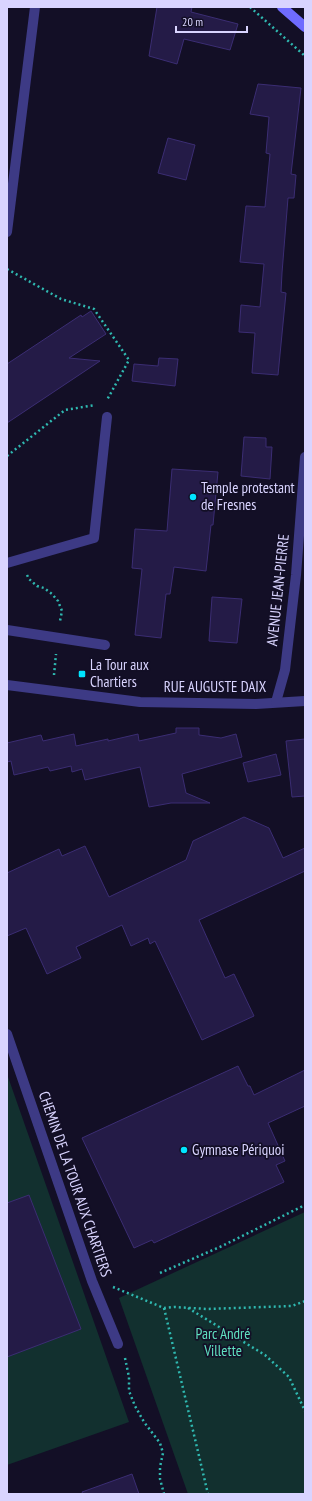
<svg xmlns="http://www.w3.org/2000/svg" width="312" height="1501" font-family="'PT Sans Narrow',sans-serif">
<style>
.green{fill:#12302f}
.building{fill:#241b47;stroke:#3b2d73}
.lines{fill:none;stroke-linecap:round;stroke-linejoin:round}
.path{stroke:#2fb8b0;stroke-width:2.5;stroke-dasharray:2 3;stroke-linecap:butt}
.street{stroke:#3d3a85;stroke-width:10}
.secondary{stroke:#6f6bff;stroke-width:10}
.poi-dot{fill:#00e5ff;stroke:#130f26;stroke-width:1.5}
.labels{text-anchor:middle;stroke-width:3.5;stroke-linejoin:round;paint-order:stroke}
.poi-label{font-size:15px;fill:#d9d4ff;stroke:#130f26;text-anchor:start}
.street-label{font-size:15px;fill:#d9d4ff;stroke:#130f26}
.park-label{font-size:15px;fill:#5fe0c0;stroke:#130f26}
</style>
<rect width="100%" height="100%" fill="#130f26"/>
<!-- green -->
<g class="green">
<path d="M7,1074L129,1422L7,1465Z"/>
<path d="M305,1212V1494H188L119,1298Z"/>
</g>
<!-- building -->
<g class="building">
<path d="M157,7H192L191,12L238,24L230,50L184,39L177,64L149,56Z"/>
<path d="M258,84L301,88L291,174L296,175L294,198H288L282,273L281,292L286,293L278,375L252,373L255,333L239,332L241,305L260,307L264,264L240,262L246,206L265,207L270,154L266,153L269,117L250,114Z"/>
<path d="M168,138L195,145L186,180L158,173Z"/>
<path d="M91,311L106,334L69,358L100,361L7,423V364L81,315L82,317Z"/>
<path d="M159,358L178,359L175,386L132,381L134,364L158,366Z"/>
<path d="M244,437L266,438V447H272L270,479L241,476Z"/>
<path d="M172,469L218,472L213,525H211L206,571L174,567L170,594H166L161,638L135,635L142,569L132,568L135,529L167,531Z"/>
<path d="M212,597L242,599L237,643L209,641Z"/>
<path d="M176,728H199V735L221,738L236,734L242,757L182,774L186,793L210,803H171L149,807L140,767L85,780L82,769L72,772L71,766L50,771L48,767L14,775L11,761L7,762V743L41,735L43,741L74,734L76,746L108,739V741L138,734L139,741L176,733Z"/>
<path d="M305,739V796L292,797L286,741Z"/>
<path d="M276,754L281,775L248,782L243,763Z"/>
<path d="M244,817L269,828L283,858L305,848V871L199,920L225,978L234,974L254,1016L202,1040L155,941L150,944L148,938L131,946L122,925L76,947L81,958L47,974L26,928L7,936V873L59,849L62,856L85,846L109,897L186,860L193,841Z"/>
<path d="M238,1066L248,1086H250L254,1095L305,1070V1106L268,1123L285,1161L276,1165L284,1182L154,1243L152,1240L134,1248L82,1138Z"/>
<path d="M29,1195L81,1329L7,1357V1203Z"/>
<path d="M132,1474L139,1494H83L82,1492Z"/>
</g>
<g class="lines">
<!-- path -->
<g class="path">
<path d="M250,7L305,56"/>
<path d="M7,269L61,299L94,309L129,360L107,400"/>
<path d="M7,456L65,410L95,405"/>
<path d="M27,575L29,579L37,586L44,588L52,594L58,601L62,611L60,621"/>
<path d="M54,675L56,654"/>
<path d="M160,1273L222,1246L305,1205"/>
<path d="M113,1287L164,1308L174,1307L207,1309L292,1306L305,1301"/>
<path d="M164,1308L208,1494"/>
<path d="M188,1308L265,1355L289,1377L305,1411"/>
<path d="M125,1358L129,1377V1391L135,1406L144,1422L160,1443L163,1453L160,1467V1479L164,1494"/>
</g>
<!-- street -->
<g class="street">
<path d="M7,232L35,7"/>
<path d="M7,563L94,538L107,417"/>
<path d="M7,630L105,645"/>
<path d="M7,685L140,702L256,704L305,701"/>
<path d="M276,702L285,670L296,575L305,457"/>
<path d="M7,1034L92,1281L118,1344"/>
</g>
<!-- secondary -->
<path class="secondary" d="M282,7L305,27"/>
</g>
<!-- markers -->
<g class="poi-dot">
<circle cx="193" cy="497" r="4"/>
<rect x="78" y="670" width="8" height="8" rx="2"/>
<circle cx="184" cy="1150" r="4"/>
</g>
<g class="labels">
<!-- poi labels -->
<g class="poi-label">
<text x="201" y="493">Temple protestant<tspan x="201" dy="17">de Fresnes</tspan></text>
<text x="90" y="670">La Tour aux<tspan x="90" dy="17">Chartiers</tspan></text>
<text x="192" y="1155">Gymnase Périquoi</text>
</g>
<!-- street labels -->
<g class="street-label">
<text transform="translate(278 590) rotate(-84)" y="5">AVENUE JEAN-PIERRE</text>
<text x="215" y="692">RUE AUGUSTE DAIX</text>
<text transform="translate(75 1184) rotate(71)" y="5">CHEMIN DE LA TOUR AUX CHARTIERS</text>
</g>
<!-- park labels -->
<g class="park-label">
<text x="223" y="1339">Parc André<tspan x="223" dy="17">Villette</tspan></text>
</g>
</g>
<!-- border -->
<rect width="312" height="1501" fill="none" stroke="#d9d4ff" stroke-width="16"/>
<!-- scale -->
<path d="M176 26v6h71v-6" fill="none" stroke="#d9d4ff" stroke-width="2"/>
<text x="182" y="26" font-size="12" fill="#d9d4ff" stroke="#130f26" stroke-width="3" paint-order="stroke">20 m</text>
</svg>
